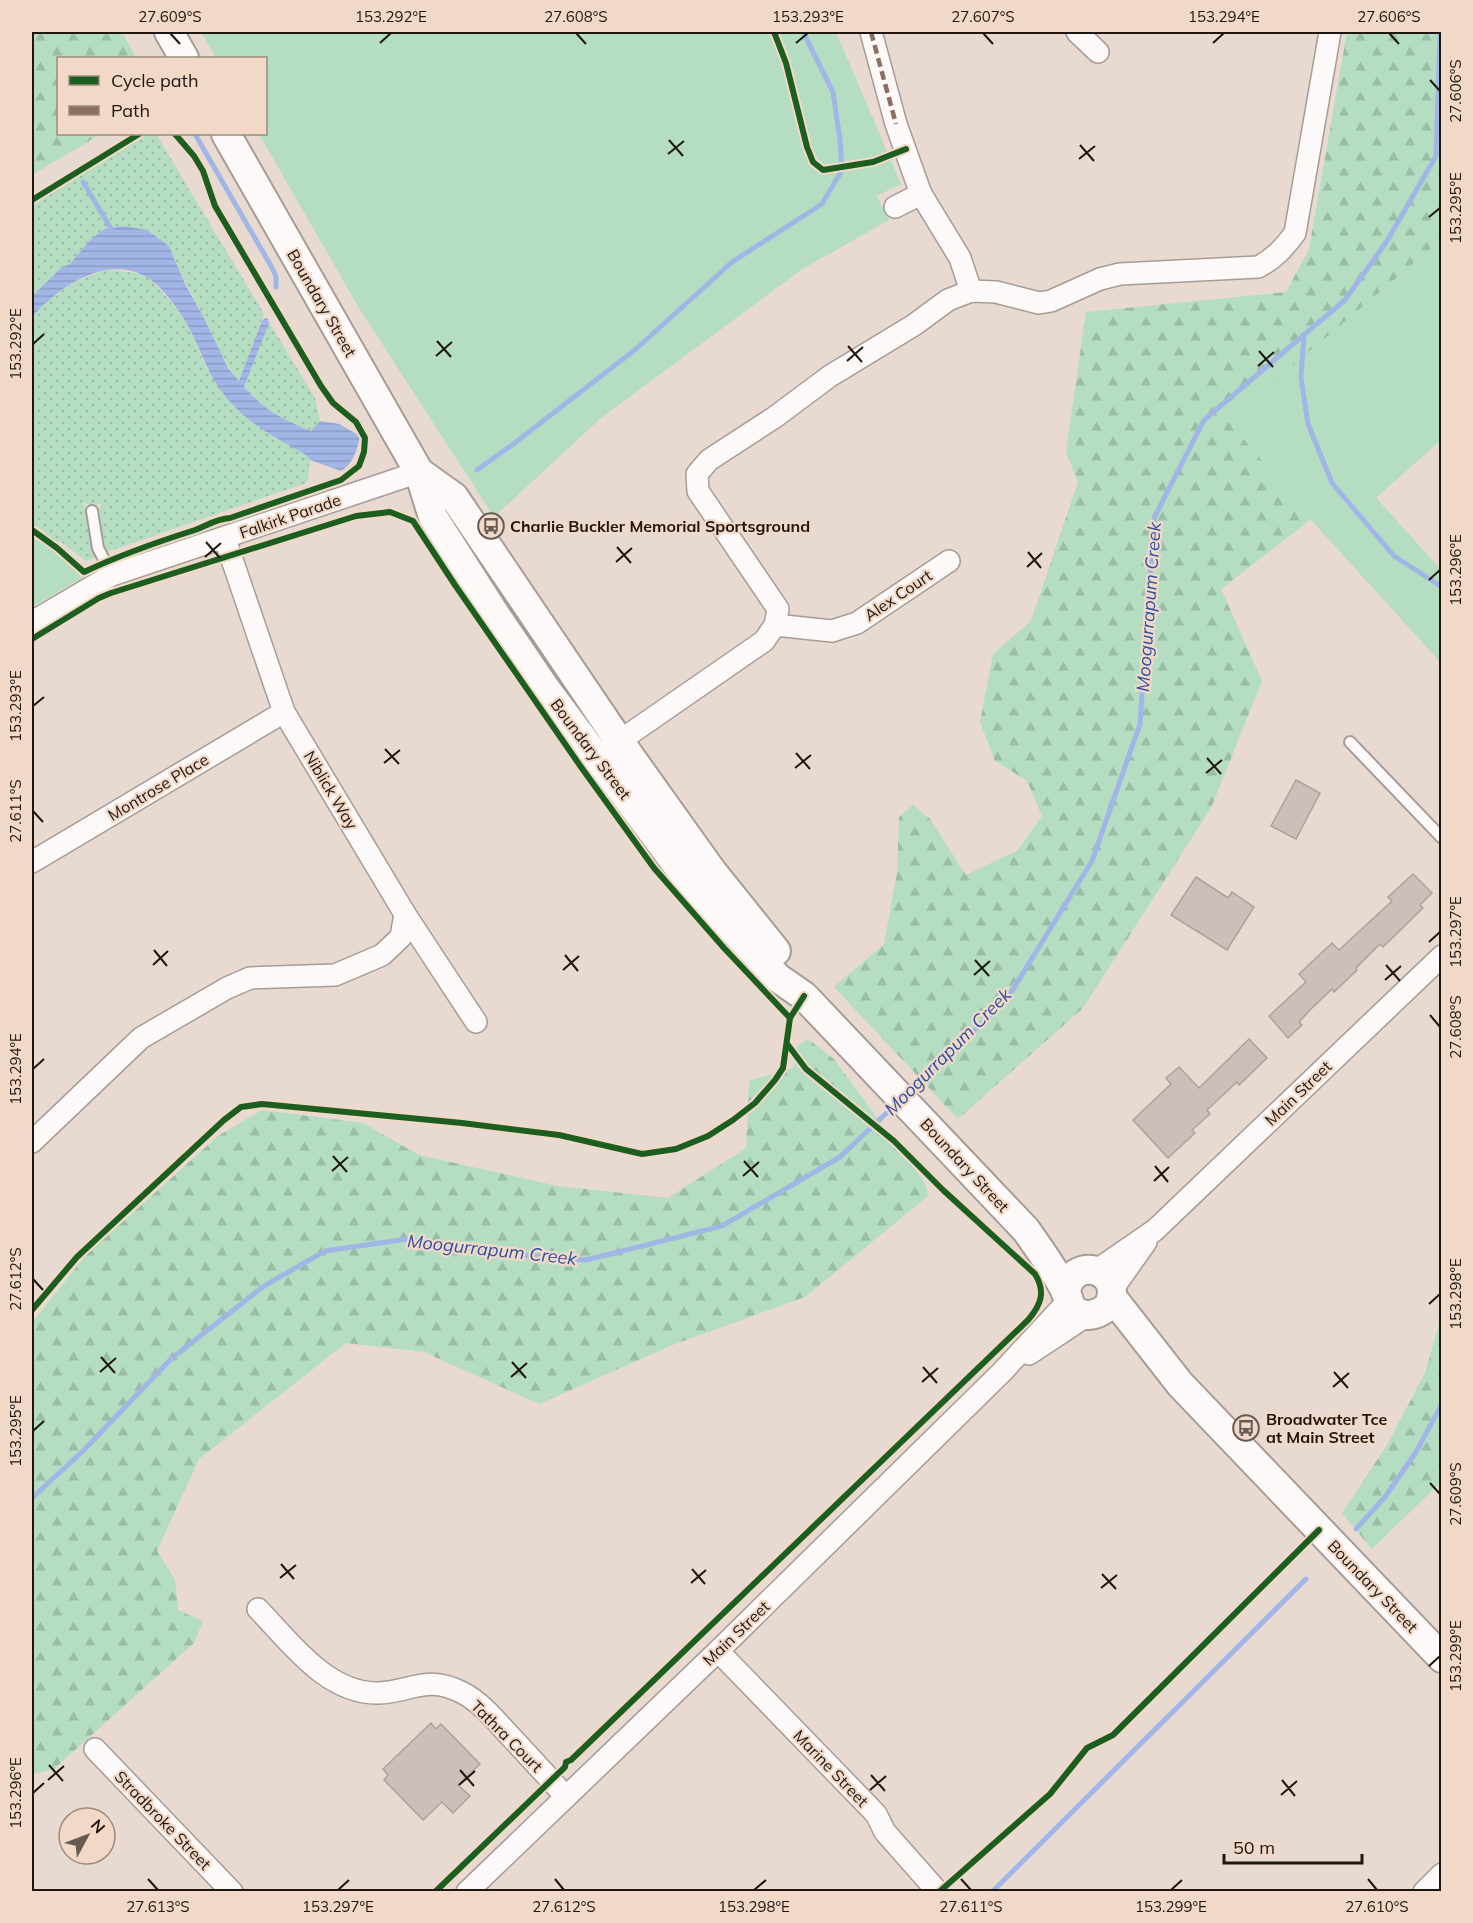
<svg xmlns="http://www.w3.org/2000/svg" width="1473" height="1923" font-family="Mulish,sans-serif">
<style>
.grass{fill:url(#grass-dots)}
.forest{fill:url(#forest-firs)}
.park{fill:#b4ddc2}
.water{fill:url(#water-rules)}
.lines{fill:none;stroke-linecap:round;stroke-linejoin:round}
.stream{stroke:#a1b6e6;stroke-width:5}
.building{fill:#cbbfb9;stroke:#aca19b;stroke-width:1.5}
.lane-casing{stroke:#a79c95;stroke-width:14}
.street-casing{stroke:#a79c95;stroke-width:24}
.secondary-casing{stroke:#a79c95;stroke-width:32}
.lane{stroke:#fcf9f8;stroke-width:10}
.street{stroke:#fcf9f8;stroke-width:21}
.secondary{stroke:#fcf9f8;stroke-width:28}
.quiet{stroke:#8d6e63;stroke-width:4.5;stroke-dasharray:9 4.5;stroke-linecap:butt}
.cycleway-casing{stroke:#f2d9c7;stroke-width:10}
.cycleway{stroke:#1b5e20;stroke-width:6}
.ticks{fill:none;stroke:#1e160f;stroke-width:2}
.labels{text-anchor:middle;stroke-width:4.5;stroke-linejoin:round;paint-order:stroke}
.street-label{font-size:16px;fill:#1e160f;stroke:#f2d9c7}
.poi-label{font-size:16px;font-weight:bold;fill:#1e160f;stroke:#f2d9c7;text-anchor:start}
.water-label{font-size:18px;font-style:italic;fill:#2a4fa3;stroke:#f2d9c7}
.neatline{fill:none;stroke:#1e160f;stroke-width:2}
.ticks-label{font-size:15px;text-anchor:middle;fill:#1e160f}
</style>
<defs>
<pattern id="grass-dots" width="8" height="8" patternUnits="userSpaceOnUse" patternTransform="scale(1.5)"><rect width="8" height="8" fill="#b4ddc2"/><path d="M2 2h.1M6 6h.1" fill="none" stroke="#9abda6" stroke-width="1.8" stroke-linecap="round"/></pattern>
<pattern id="forest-firs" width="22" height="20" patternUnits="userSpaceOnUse" patternTransform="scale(1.5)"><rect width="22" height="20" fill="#b4ddc2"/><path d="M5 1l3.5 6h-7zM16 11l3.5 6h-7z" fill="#9abda6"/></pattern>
<pattern id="water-rules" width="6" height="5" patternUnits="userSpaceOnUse" patternTransform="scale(1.5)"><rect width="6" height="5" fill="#a1b6e6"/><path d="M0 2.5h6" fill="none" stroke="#8a9cc4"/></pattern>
</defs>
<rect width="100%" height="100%" fill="#e8dad1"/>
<!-- grass -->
<g class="grass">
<path d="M144,134H156L264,314L240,382C222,362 215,339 203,316C193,295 181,278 174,256L90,240L70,264L61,268L32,296V203Z"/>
<path d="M109,270L137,273L150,279L165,295L186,321L207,369L255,424L306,455L310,460C308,467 310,479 306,483L107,552C103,538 94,516 102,503L92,506L83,502L87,510L89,532L99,556L86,561L60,541L57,542L44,531L32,525V317C54,293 77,277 109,270Z"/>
<path d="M269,322L315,398L320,421L311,431C283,420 264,410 244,387Z"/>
</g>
<!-- forest -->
<g class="forest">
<path d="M32,32H122L136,58H58V134H101L32,175Z"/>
<path d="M1347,32H1441V377L1376,498L1441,570L1346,541L1310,520L1221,589L1262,681L1211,808L1083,1008L958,1119L834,987L884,944L897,873L899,817L913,805L930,819L966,875L1018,850L1042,816L1027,781L995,761L980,722L993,654L1031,621L1078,482L1066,452L1086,312L1286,292L1309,249Z"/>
<path d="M808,1039L834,1059L925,1183L928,1196L805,1297L675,1344L539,1404L424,1352L346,1343L199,1459L157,1551L175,1580L178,1610L203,1621L194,1643L54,1769L32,1774V1323L86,1255L218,1136L262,1110L363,1123L419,1155L558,1186L668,1198L746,1148L749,1081L793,1068L797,1046Z"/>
<path d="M1441,1317V1482L1372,1549L1342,1513L1387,1445L1425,1373Z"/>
</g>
<!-- park -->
<g class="park">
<path d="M201,32H836L901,184L877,196L889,220L801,270L601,418L494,517L359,308L259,134H266V58H216Z"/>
<path d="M1441,240V440L1376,498L1441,570V663L1311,520L1228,420Z"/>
<path d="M32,525C49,534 80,557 89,574L32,607Z"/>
</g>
<!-- water -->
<path class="water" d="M122,226L147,230L169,246L185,284L203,316L228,368L239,381L262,321L265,318L268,319L269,323L244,387C264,410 283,420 311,431L320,421L339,424L360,436C357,450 354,463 341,471L310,460L306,455C276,438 243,421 222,392C205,370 199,343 184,319C175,305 162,287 148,278C107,253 59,287 32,317V296L61,268L70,264L90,240L103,230Z"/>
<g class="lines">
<!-- stream -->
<g class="stream">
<path d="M195,134L271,266L276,276V287"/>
<path d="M83,182L113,232"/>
<path d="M1304,335L1301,377L1308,424L1332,483L1394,556L1442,587"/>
<path d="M477,470L512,445L636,349L732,262L822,204L842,170L840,140L833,92L803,32"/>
<path d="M908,1093L1007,999L1092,861L1140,724L1154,518L1204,420L1345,300L1387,241L1436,156L1440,32"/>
<path d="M32,1498L83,1451L171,1359L264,1286L325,1251L407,1239L500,1253L586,1260L722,1226L840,1157L896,1104"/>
<path d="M1356,1529L1385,1497L1416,1452L1442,1404"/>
<path d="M992,1892L1306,1579"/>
</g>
</g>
<!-- building -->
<g class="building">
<path d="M1296,780L1320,793L1296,839L1271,826Z"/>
<path d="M1413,874L1432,893L1420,905L1423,908L1383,947L1380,944L1356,968L1357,970L1334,992L1332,989L1312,1008L1299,1022L1302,1025L1288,1038L1269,1016L1306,982L1299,974L1332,943L1339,950L1392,901L1388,897Z"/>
<path d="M1196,877L1228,898L1232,892L1254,907L1227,950L1171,915Z"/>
<path d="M1249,1039L1267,1058L1239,1085L1237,1082L1207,1110L1210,1114L1192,1130L1195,1133L1168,1158L1133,1120L1171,1084L1166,1078L1179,1067L1199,1088Z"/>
<path d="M431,1723L436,1729L441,1724L480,1764L458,1785L470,1796L453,1813L442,1802L423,1820L384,1780L388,1775L383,1769Z"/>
</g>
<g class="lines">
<!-- lane casing -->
<g class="lane-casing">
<g id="lane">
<path d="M92,511L98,548L112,575"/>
<path d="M1350,742L1442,838"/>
</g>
</g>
<!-- street casing -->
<g class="street-casing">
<g id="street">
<path d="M871,32L896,124L921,194L960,258L971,291"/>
<path d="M1077,32L1098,52"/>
<path d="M895,207L921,194"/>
<path d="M225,539L284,712L405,914L476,1022"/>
<path d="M32,622L112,575L419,472"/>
<path d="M775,625L832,631L857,623L949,561"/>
<path d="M608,749L764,641L775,625L778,609L698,491L697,474L709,460L775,417L830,376L914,325L948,300L971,291L996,292L1039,303L1051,301L1100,279L1120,274L1258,267C1274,259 1284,248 1295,233L1330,32"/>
<path d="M32,862L284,712"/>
<path d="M32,1142L141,1038L227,988L250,978L335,975L382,955L401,937L405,914"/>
<path d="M1097,1270L1155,1230L1442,956"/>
<path d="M1112,1290L1146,1242"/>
<path d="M1029,1354L1088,1315"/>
<path d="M258,1609C290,1642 327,1694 378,1693C412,1692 426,1674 463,1693C482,1703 496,1721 510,1736C529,1756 547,1776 566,1797"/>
<path d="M718,1651L876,1814L885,1832L938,1892"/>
<path d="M95,1749L232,1892"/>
<path d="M467,1892L718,1651L1002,1372L1068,1301"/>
<path d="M1424,1892L1442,1874"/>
</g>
</g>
<!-- secondary casing -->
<g class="secondary-casing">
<g id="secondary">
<path d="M169,32L184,58"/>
<path d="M226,134L419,472L433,517L495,614L546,689L694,888L778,978L804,996L1026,1230C1040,1250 1054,1269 1065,1290C1069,1297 1068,1305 1075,1311C1087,1319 1100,1314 1109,1305C1125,1267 1069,1255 1066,1293"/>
<path d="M419,472L454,497L619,741L711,870L776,951"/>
<path d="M1112,1297L1180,1384L1442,1658"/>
</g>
</g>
<!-- lane -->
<use href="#lane" class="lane"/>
<!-- street -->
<use href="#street" class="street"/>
<!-- secondary -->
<use href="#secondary" class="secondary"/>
<!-- quiet -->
<path class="quiet" d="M871,32L896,124"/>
<!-- cycleway casing -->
<g class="cycleway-casing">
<g id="cycleway">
<path d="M774,32L786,63L807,147L813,162L823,170L873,162L906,149"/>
<path d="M32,200L139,134"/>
<path d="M32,530L57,548L84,572C120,555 157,542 195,530C208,525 216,519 230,518L341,480L359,466L364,452L365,438L356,422L333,403L321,386L215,206L203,171L194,156L175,134"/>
<path d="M32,639L99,598L111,593L356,516L390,512L413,521L455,585L581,767L654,868L724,948L790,1018"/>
<path d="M32,1310L77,1257L224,1120L241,1107L262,1104L462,1123L559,1135L642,1154L676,1149L708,1136L733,1120L755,1103L775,1080L783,1068L790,1018L804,996"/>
<path d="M435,1892L565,1767L566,1762L571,1760L1028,1320C1041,1305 1046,1292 1035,1274L943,1190L894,1141L806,1069L788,1045"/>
<path d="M939,1892L1050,1794L1087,1748L1113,1735L1319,1530"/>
</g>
</g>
<!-- cycleway -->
<use href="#cycleway" class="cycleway"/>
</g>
<!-- ticks -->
<path class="ticks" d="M170,33L180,44M576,33L586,44M983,33L993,44M1389,33L1399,44M380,43L391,33M796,43L808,33M1213,43L1224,33M1430,80L1440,91M669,140L683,156M1080,145L1094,161M668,154L684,141M1079,159L1095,146M1429,217L1440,208M437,341L451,357M33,344L44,334M848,346L862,362M1259,351L1273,367M436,356L452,342M847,361L863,347M1258,366L1274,352M206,542L220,558M617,547L631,563M1028,552L1041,568M205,557L221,543M616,562L632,548M1027,567L1042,553M1429,580L1440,570M33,706L44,697M385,749L399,764M796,753L810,769M1207,758L1221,774M384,763L400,750M795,768L811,755M1206,773L1222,760M33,811L43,822M1429,942L1440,932M154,950L167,966M565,955L578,971M975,960L989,976M153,965L168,951M1386,965L1400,981M563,970L579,956M974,975L990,961M1385,980L1401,966M1430,1015L1440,1027M33,1069L44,1059M333,1156L347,1172M744,1161L758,1177M1155,1166L1168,1182M332,1171L348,1157M743,1176L759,1162M1154,1181L1169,1167M33,1279L43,1290M1429,1304L1440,1294M101,1357L115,1373M512,1362L526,1378M923,1367L937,1383M100,1372L116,1358M1334,1372L1348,1388M511,1377L527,1363M922,1382L938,1368M1333,1387L1349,1373M33,1431L44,1421M1430,1483L1440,1494M281,1564L294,1579M692,1569L705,1584M1102,1574L1116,1589M280,1578L296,1565M691,1583L706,1570M1101,1588L1117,1575M1429,1666L1440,1656M49,1765L63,1781M460,1770L474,1786M871,1775L885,1791M48,1780L64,1766M1282,1780L1295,1796M459,1785L475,1771M870,1790L886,1776M33,1793L44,1783M1281,1795L1297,1781M148,1879L158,1890M555,1879L564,1890M961,1879L971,1890M1368,1879L1377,1890M338,1890L349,1880M754,1890L766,1880M1171,1890L1182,1880"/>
<!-- icons -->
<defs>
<g id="bus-ring" transform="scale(1.35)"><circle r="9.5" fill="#f2d9c7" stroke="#655b53" stroke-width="1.5"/><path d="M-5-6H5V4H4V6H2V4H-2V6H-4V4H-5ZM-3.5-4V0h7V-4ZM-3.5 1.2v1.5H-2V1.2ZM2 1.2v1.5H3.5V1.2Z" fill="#655b53"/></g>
</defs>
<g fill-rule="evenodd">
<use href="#bus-ring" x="491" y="526"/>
<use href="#bus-ring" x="1246" y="1428"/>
</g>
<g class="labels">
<!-- street labels -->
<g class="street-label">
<text transform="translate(322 303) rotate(60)" y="6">Boundary Street</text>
<text transform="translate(290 516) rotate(-19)" y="6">Falkirk Parade</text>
<text transform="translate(898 595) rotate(-34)" y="6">Alex Court</text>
<text transform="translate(591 749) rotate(53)" y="6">Boundary Street</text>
<text transform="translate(158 787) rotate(-31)" y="6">Montrose Place</text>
<text transform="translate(331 790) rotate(59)" y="6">Niblick Way</text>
<text transform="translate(1298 1093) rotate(-44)" y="6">Main Street</text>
<text transform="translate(965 1165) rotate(47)" y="6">Boundary Street</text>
<text transform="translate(1373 1586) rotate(46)" y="6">Boundary Street</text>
<text transform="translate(736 1633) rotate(-44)" y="6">Main Street</text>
<text transform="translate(507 1736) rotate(45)" y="6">Tathra Court</text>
<text transform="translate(831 1768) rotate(46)" y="6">Marine Street</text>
<text transform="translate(163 1820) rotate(46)" y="6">Stradbroke Street</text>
</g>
<!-- poi labels -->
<g class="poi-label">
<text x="510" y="532">Charlie Buckler Memorial Sportsground</text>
<text x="1266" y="1425">Broadwater Tce<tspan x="1266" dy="18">at Main Street</tspan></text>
</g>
<!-- water labels -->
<g class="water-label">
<text transform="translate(1149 607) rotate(-86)" y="6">Moogurrapum Creek</text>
<text transform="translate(948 1052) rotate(-45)" y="6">Moogurrapum Creek</text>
<text transform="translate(492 1250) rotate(6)" y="6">Moogurrapum Creek</text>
</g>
</g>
<!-- border -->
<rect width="1473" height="1923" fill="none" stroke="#f2d9c7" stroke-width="66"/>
<!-- legend -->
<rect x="57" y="57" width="210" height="78" fill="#f2d9c7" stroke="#9d8b7d" stroke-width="1.5"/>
<rect x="69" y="76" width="30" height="9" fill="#1b5e20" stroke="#9d8b7d" stroke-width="1.5"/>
<text x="111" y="87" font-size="18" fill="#1e160f">Cycle path</text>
<rect x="69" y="106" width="30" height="9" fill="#8d6e63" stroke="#9d8b7d" stroke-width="1.5"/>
<text x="111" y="117" font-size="18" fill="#1e160f">Path</text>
<!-- north arrow -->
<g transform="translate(87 1836) rotate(49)"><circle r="28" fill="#f2d9c7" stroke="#9d8b7d" stroke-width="1.5"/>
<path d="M0-4.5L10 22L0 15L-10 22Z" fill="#655b53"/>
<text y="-9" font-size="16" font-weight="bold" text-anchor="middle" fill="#1e160f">N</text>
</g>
<!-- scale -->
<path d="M1224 1854v9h138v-9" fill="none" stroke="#1e160f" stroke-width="3"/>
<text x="1233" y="1854" font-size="18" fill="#1e160f" stroke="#f2d9c7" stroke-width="4.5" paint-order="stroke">50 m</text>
<rect x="33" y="33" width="1407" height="1857" class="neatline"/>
<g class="ticks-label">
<text x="170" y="22">27.609°S</text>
<text x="391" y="22">153.292°E</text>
<text x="576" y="22">27.608°S</text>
<text x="808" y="22">153.293°E</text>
<text x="983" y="22">27.607°S</text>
<text x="1224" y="22">153.294°E</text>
<text x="1389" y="22">27.606°S</text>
<text transform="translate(1456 91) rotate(-90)" y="5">27.606°S</text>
<text transform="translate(1456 208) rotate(-90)" y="5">153.295°E</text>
<text transform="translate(16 344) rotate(-90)" y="5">153.292°E</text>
<text transform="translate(1456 570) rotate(-90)" y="5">153.296°E</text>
<text transform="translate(16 706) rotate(-90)" y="5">153.293°E</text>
<text transform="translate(16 811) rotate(-90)" y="5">27.611°S</text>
<text transform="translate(1456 932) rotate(-90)" y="5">153.297°E</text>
<text transform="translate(1456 1027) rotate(-90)" y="5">27.608°S</text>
<text transform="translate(16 1069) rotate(-90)" y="5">153.294°E</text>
<text transform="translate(16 1279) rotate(-90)" y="5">27.612°S</text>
<text transform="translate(1456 1294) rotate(-90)" y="5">153.298°E</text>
<text transform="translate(16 1431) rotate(-90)" y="5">153.295°E</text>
<text transform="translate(1456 1494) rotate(-90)" y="5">27.609°S</text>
<text transform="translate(1456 1656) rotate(-90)" y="5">153.299°E</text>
<text transform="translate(16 1793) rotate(-90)" y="5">153.296°E</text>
<text x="158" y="1912">27.613°S</text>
<text x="338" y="1912">153.297°E</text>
<text x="564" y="1912">27.612°S</text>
<text x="754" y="1912">153.298°E</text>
<text x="971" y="1912">27.611°S</text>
<text x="1171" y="1912">153.299°E</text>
<text x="1377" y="1912">27.610°S</text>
</g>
</svg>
